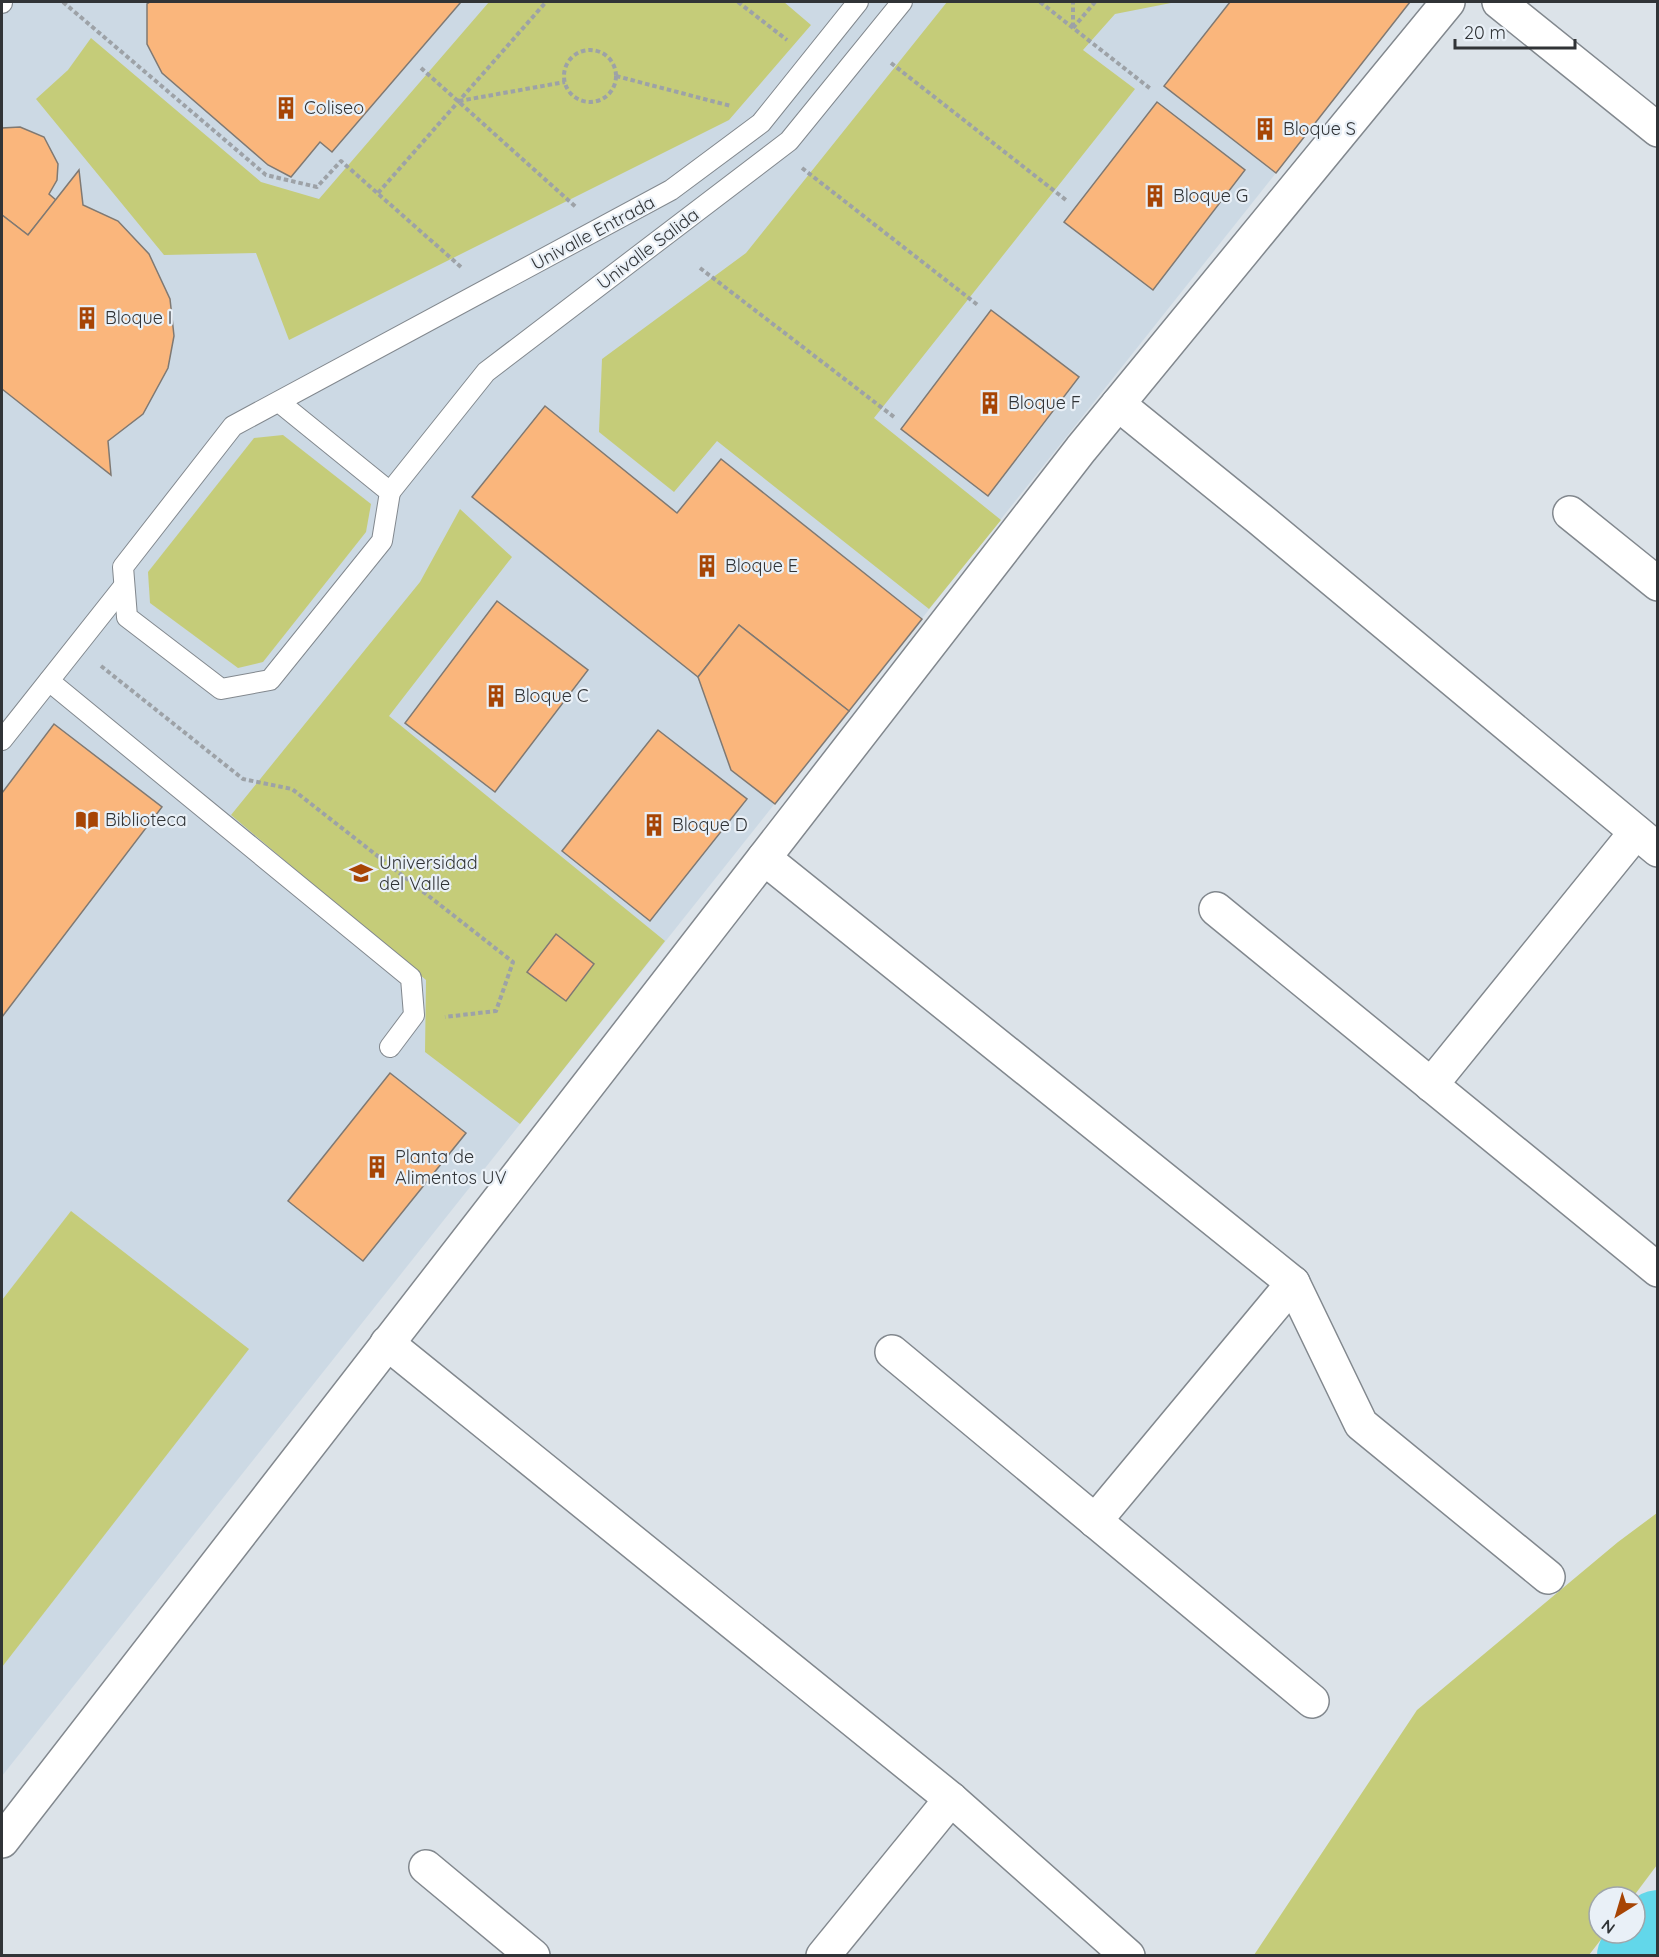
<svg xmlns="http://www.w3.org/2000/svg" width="1659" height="1957" font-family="Quicksand,sans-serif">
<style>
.built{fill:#ccd9e4}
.green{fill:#c5cc79}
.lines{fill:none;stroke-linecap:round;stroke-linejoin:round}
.river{stroke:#62d7ea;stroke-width:72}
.building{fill:#fab67c;stroke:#7f7973;stroke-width:1.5}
.service-casing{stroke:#82888e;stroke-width:22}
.minor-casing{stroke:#82888e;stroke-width:36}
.path{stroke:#9da2a7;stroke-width:4;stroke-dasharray:4.5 3;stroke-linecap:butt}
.service{stroke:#fff;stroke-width:20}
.minor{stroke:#fff;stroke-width:33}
.labels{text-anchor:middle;stroke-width:4.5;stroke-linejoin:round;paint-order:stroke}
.poi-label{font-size:18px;fill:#313437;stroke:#e9f0f7;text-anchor:start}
.street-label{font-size:18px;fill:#313437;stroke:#e9f0f7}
</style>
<rect width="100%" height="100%" fill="#dce3e9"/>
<!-- built -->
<path class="built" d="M2,2H1410L1276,173L2,1776Z"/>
<!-- green -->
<g class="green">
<path d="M489,2H784L811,25L729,120L289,340L256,253L164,255L36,99L68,70L91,38L261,182L319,199Z"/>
<path d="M947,2H1176L1115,14L1083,50L1135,89L874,418L1001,520L929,609L717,441L674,492L599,432L602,359L746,253Z"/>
<path d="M283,435L371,504L366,532L263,662L238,668L150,603L148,572L254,438Z"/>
<path d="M460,509L512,557L389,716L665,941L520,1124L425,1052L426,980L231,815L420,582Z"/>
<path d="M71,1211L249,1349L2,1667V1300Z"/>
<path d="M1657,1513V1865L1633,1897H1599V1933H1606L1589,1955H1254L1417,1710L1618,1542Z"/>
</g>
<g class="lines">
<!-- river -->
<path class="river" d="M1633,1956L1658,1926"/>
</g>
<!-- building -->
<g class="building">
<path d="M150,2H461L332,152L320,142L291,177L268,165L162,73L147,44V4Z"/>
<path d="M1230,2H1410L1276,173L1164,86Z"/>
<path d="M1157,102L1245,170L1153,290L1064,222Z"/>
<path d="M20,127L44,137L58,164L57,180L49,194L56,200L28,235L2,215V128Z"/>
<path d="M79,170L83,205L118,221L149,254L170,299L174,336L168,368L143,414L108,441L111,475L2,389V215L28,235Z"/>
<path d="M991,310L1079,377L988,496L901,429Z"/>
<path d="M545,406L677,513L721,459L922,619L849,711L739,625L698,677L472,497Z"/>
<path d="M497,601L588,670L495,792L405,723Z"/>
<path d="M739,625L849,711L775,804L731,770L698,677Z"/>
<path d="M54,724L162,807L2,1017V793Z"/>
<path d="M658,730L747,799L650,921L562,851Z"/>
<path d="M556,934L594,964L566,1001L527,972Z"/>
<path d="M390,1073L466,1133L363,1261L288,1201Z"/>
</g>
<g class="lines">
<!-- service casing -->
<g class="service-casing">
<g id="service">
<path d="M2,3V2"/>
<path d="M279,402L390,492L382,541L270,680L221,689L127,617L123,567L233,426L671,190L761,123L858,2"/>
<path d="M390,492L486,372L789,141L902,2"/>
<path d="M49,681L411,978L414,1015L390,1047"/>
<path d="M2,740L124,586"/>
</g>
</g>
<!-- minor casing -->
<g class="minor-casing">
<g id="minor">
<path d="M1499,2L1658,130"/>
<path d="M1118,404L1260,519L1658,850"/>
<path d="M1570,513L1658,584"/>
<path d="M764,858L1293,1283L1361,1424L1548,1577"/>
<path d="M1216,909L1658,1270"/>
<path d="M1431,1085L1636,832"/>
<path d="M387,1343L951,1799L1128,1956"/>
<path d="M892,1352L1312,1701"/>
<path d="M1095,1521L1293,1283"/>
<path d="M2,1841L1081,449L1448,2"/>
<path d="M426,1867L533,1956"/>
<path d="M823,1956L951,1799"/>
</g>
</g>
<!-- path -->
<g class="path">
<path d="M63,2L266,175L317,187L341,161L461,267"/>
<path d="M738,2L787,40"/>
<path d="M1040,2L1152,90"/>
<path d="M1073,27V2"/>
<path d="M1073,28L1095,2"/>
<circle cx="590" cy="76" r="26"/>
<path d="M891,63L1066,200"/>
<path d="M421,68L577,208"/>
<path d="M616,76L731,106"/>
<path d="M459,101L565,82"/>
<path d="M802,168L979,306"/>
<path d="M378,193L546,2"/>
<path d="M700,268L894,417"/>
<path d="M101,666L243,779L292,789L513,962L496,1011L445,1017"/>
</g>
<!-- service -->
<use href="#service" class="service"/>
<!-- minor -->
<use href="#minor" class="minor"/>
</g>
<!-- icons -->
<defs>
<g id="building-bare" transform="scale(1.8)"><path d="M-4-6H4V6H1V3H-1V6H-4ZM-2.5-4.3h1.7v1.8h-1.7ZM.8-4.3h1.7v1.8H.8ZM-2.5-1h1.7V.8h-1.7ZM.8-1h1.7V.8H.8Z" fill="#a74505" stroke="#e9f0f7" stroke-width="2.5" paint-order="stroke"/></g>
<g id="library-bare" transform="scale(1.8)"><path d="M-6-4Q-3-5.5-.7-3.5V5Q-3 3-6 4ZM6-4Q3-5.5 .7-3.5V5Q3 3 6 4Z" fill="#a74505" stroke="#e9f0f7" stroke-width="2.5" paint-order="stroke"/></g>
<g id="university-bare" transform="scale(1.8)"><path d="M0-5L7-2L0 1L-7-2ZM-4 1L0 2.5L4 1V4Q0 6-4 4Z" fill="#a74505" stroke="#e9f0f7" stroke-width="2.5" paint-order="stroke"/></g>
</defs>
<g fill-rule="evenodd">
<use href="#building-bare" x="286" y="108"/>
<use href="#building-bare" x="1265" y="129"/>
<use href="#building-bare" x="1155" y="196"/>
<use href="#building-bare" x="87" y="318"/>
<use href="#building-bare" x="990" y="403"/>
<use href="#building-bare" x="707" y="566"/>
<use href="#building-bare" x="496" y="696"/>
<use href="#library-bare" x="87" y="820"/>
<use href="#building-bare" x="654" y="825"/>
<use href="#university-bare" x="361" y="873"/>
<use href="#building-bare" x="377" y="1167"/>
</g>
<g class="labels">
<!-- poi labels -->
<g class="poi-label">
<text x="304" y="114">Coliseo</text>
<text x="1283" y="135">Bloque S</text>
<text x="1173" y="202">Bloque G</text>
<text x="105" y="324">Bloque I</text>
<text x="1008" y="409">Bloque F</text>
<text x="725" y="572">Bloque E</text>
<text x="514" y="702">Bloque C</text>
<text x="105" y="826">Biblioteca</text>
<text x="672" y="831">Bloque D</text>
<text x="379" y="869">Universidad<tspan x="379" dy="21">del Valle</tspan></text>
<text x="395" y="1163">Planta de<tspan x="395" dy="21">Alimentos UV</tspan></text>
</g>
<!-- street labels -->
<g class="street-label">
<text transform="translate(593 233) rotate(-28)" y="6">Univalle Entrada</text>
<text transform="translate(648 249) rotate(-37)" y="6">Univalle Salida</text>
</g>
</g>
<!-- border -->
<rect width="1659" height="1957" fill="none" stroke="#313437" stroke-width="6"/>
<!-- north arrow -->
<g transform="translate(1617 1915) rotate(217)"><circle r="28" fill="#e9f0f7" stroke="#9fa5aa" stroke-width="1.5"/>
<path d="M0-4.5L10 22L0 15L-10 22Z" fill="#a74505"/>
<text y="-9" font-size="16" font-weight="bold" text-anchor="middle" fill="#313437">N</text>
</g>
<!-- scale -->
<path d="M1455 39v9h120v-9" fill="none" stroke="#313437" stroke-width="3"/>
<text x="1464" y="39" font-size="18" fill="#313437" stroke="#e9f0f7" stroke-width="4.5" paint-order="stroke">20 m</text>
</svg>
